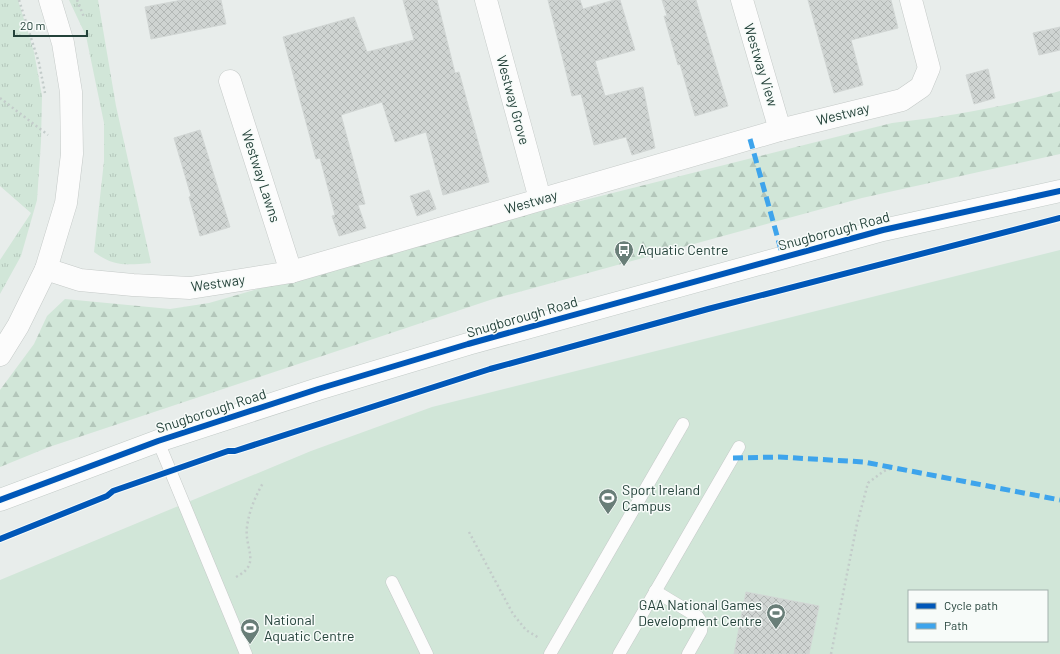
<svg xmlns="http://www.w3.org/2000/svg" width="1060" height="654" font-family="Barlow,sans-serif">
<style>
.grass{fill:url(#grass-tufts)}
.forest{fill:url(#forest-firs)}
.garden{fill:#d1e6d8;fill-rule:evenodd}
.building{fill:url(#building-cross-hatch);stroke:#d1d6d4}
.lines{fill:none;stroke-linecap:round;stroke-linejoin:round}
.service-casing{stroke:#c5cac8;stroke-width:13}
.minor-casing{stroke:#c5cac8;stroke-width:23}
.tertiary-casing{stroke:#c5cac8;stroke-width:23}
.secondary-casing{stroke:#c3cbc8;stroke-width:23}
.path{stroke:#c3ccca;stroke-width:2.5;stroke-dasharray:2 3;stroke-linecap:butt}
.service{stroke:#fcfcfc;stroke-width:12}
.minor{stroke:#fcfcfc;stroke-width:22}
.tertiary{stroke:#fcfcfc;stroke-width:22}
.secondary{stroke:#fcfcfc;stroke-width:22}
.quiet{stroke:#3ea4ec;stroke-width:5;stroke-dasharray:10 5;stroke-linecap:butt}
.cycleway-casing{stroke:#f7fbf9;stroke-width:8}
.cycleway{stroke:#0057b8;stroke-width:6}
.labels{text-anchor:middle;stroke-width:3;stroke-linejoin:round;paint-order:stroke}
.street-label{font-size:14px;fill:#24423a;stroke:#f7fbf9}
.poi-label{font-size:14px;fill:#24423a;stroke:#f7fbf9;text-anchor:start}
</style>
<defs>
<pattern id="grass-tufts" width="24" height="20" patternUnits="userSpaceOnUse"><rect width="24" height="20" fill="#d1e6d8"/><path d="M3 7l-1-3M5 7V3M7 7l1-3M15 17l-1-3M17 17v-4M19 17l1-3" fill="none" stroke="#b3c6ba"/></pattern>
<pattern id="forest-firs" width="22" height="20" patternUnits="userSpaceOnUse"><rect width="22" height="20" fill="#d1e6d8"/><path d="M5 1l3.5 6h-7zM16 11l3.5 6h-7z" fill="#b3c6ba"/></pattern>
<pattern id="building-cross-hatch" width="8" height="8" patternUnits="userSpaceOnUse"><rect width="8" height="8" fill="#cfd4d2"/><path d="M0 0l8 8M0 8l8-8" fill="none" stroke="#b2b7b5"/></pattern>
</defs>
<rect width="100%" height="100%" fill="#e8edeb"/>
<!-- grass -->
<g class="grass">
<path d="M0,0H18L34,52L42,96L41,142L37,200L21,256L0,294V260L31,213L0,186Z"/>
<path d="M69,0H98L116,106L151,263C127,265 114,267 94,252L104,161V123L86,36Z"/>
</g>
<!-- forest -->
<path class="forest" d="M1060,91V154L862,198L493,299L49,447L0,467V390L34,344L47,316L65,299L170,309L209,303L457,232L892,123C949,116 1005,107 1060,91Z"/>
<!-- garden -->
<path class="garden" d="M1060,250V654H0V580L311,451L432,407ZM909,591H1047V641H909Z"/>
<!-- building -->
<g class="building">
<path d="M182,0H221L226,24L151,39L145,7Z"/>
<path d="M403,0H437L455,73L459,72L489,182L443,195L426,132L395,142L382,102L341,115L365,204L358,205L366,228L339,236L332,216L335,215L320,158L316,159L283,37L354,17L367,52L414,40Z"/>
<path d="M548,0H580L583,9L614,0H620L635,50L595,61L605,96L643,87L655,148L632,155L626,137L594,145L581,94L572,96Z"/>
<path d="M662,0H696L728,106L695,116L680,64L678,65L664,16H667Z"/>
<path d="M808,0H891L898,28L851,40L863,85L834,93Z"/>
<path d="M1060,27V50L1039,55L1033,33Z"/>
<path d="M988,69L995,98L974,104L966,75Z"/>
<path d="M200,130L230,227L200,236L189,197L191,196L174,138Z"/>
<path d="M429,190L436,209L417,216L410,196Z"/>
<path d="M746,592L819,606L809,654H734Z"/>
</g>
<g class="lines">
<!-- service casing -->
<g class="service-casing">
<g id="service">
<path d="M158,441L246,654"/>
<path d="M392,582L427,654"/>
<path d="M655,591L698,617L702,623L701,631L688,654"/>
<path d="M550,654L683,424"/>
<path d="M619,654L739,447"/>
</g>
</g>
<!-- minor casing -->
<g class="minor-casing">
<g id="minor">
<path d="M486,0L540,199"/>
<path d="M742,0L780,130"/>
<path d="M230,81L291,272"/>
<path d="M46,269L80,280L133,285L190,288L291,272L780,130L902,100L921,87L929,68L911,0"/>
</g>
</g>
<!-- tertiary casing -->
<g class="tertiary-casing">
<path id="tertiary" d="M0,355L18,326L46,269L66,203L72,154L71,92L63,43L50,0"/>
</g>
<!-- secondary casing -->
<g class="secondary-casing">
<path id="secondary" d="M0,500L158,441L318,389L468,344L883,230L1060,191"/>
</g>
<!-- path -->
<g class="path">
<path d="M19,0L39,63L45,93"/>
<path d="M77,0L84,17"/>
<path d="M0,98L48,135"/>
<path d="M469,532L513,614L526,630L539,638"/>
<path d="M236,577C262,564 244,548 247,527C249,511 255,497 263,483"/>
<path d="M831,654L857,524L868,483L884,471L893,468"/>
</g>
<!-- service -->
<use href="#service" class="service"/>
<!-- minor -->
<use href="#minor" class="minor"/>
<!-- tertiary -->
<use href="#tertiary" class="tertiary"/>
<!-- secondary -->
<use href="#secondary" class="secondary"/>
<!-- quiet -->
<g class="quiet">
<path d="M750,139L783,257"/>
<path d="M733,458L779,457L864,462L1060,500"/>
</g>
<!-- cycleway casing -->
<g class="cycleway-casing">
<g id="cycleway">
<path d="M0,500L158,441L318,389L468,344L883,230L1060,191"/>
<path d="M0,539L107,496L113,491L228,451H235L490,369L708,309L1060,218"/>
</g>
</g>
<!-- cycleway -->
<use href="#cycleway" class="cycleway"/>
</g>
<!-- icons -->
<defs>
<g id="bus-pin" transform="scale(1)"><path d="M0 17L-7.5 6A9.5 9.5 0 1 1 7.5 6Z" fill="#697e78" stroke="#f7fbf9"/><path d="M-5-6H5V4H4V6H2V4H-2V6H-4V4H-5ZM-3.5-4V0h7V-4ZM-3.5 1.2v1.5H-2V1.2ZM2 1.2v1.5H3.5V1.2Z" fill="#fff"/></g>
<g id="stadium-pin" transform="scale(1)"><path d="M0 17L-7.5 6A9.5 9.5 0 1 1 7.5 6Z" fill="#697e78" stroke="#f7fbf9"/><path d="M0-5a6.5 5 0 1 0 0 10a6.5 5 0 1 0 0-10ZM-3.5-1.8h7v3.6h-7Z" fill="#fff"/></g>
</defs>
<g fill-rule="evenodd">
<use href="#bus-pin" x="624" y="250"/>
<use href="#stadium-pin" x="608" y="498"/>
<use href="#stadium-pin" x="776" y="613"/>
<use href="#stadium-pin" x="250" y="628"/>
</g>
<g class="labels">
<!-- street labels -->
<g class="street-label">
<text transform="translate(761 65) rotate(73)" y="5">Westway View</text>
<text transform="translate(513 100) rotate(75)" y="5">Westway Grove</text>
<text transform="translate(843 114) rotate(-14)" y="5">Westway</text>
<text transform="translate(261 176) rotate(72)" y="5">Westway Lawns</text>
<text transform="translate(531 202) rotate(-16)" y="5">Westway</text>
<text transform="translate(834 231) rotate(-15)" y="5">Snugborough Road</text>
<text transform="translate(218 283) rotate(-8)" y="5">Westway</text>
<text transform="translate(522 317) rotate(-16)" y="5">Snugborough Road</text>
<text transform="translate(211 411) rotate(-18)" y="5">Snugborough Road</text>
</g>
<!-- poi labels -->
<g class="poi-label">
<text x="638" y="255">Aquatic Centre</text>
<text x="622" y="495">Sport Ireland<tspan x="622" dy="16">Campus</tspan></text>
<text x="762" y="610" text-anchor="end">GAA National Games<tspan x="762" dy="16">Development Centre</tspan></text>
<text x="264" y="625">National<tspan x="264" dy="16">Aquatic Centre</tspan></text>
</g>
</g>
<!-- legend -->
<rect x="908" y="590" width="140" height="52" fill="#f7fbf9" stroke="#a3b1ad"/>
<rect x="916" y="603" width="20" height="6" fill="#0057b8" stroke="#a3b1ad"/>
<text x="944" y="610" font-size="12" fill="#24423a">Cycle path</text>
<rect x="916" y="623" width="20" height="6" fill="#3ea4ec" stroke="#a3b1ad"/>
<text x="944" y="630" font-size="12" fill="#24423a">Path</text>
<!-- scale -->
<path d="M14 30v6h73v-6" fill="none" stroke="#24423a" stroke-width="2"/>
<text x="20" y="30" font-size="12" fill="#24423a" stroke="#f7fbf9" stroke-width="3" paint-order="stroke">20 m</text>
</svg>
